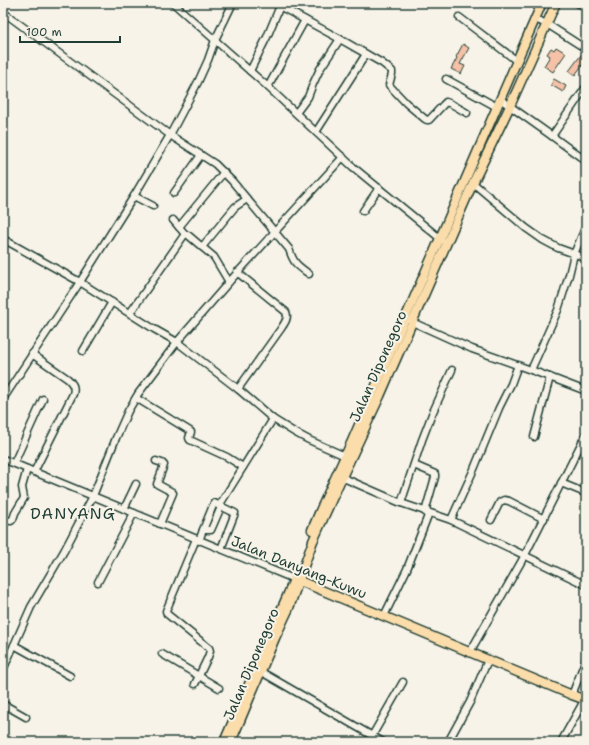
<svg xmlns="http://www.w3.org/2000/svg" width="589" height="745" font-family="'Shantell Sans',sans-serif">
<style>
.building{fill:#f5c1a7;stroke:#1f3d34}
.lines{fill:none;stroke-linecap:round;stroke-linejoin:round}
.minor-casing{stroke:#1f3d34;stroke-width:9}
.major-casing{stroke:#1f3d34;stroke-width:11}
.minor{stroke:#f7f3e8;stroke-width:6}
.major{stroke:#faddab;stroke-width:8}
.labels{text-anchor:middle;stroke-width:4;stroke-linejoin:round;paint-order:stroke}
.street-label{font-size:14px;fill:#1f3d34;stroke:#f7f3e8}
.quarter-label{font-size:16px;letter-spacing:1px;fill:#1f3d34;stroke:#f7f3e8}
</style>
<rect width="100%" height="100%" fill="#f7f3e8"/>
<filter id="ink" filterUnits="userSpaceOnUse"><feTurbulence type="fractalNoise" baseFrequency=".025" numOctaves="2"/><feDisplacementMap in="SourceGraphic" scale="8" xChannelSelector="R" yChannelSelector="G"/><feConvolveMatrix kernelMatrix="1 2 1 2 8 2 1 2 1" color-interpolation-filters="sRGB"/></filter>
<g filter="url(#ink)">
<!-- building -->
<g class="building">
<path d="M463,44L469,48L460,64L465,66L461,74L451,69L457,58L456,57Z"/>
<path d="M556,47L566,53L553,72L544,66L550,56L547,54L551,48L554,50Z"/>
<path d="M581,55L586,60L575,75L569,71Z"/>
<path d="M554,79L566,86L563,92L551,85Z"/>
</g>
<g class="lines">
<!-- minor casing -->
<g class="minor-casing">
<g id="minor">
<path d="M173,3L268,87L353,167L442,240"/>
<path d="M274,3L340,39L382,63L392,71V74L389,85L406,103L425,119L427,120H429L443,105L446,102C453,104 460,109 467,113"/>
<path d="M577,3L586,7"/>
<path d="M3,12L170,135L215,164L232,181L289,249C294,264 297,265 309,274"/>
<path d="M459,17L517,61"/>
<path d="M535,19L547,24L586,49"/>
<path d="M250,71L267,37L280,6"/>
<path d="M446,79L497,107"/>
<path d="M268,87L274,76L305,20"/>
<path d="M500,99L552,136L586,161"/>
<path d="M296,113L308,97L313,84L320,69L340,39"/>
<path d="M316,132L366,54"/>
<path d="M552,136L586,87"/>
<path d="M473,183L526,228L543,240L558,248L586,258"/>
<path d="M174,193L201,155"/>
<path d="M134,196L153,206"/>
<path d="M363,211L379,188"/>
<path d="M173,220L179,227"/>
<path d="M185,234L179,227L224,172"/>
<path d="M3,239L80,282L134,196L170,135L198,82L208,60L215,40L233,3"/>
<path d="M202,247L235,207L247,199"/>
<path d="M237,272L286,312C289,318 284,324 280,330L238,389"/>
<path d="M130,313L185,234L188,235L195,241L214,257L229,282"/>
<path d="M410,321L472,349L531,370L586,391"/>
<path d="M83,351L112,302"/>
<path d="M32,354L68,379C73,384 75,387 73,394L34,472"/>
<path d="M531,370L558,310L569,275L574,254L586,226"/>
<path d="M136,398L190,431L191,432L189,438L190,440L227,457L243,467"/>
<path d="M3,399L80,282L154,329L177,342L238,389L273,419L294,432L309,440L345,456"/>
<path d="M534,437L550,377"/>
<path d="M3,459L294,579"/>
<path d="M156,461L162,463L164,465L157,484L172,492L173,493L160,524"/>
<path d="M14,463L43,399"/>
<path d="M414,465L435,474V477L425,512"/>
<path d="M339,476L401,503L451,520L586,585"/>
<path d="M561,483L583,492"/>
<path d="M401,503L422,440L432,414L452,370"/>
<path d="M219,506L273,419"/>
<path d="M124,509L136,484"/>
<path d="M3,520L11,521L13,519L15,513L24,498L22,487L27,469"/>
<path d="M451,520L474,469L499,408L511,384L518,365"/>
<path d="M491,520L500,502L504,500L509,501L544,519"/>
<path d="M203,530L214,503L235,513L221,549"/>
<path d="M199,541L203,530H211L221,507"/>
<path d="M98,582L134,513"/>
<path d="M384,616L407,569L429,513"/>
<path d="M14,645L70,676"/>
<path d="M470,652L525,555L586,434"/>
<path d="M162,654L219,688"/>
<path d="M3,670L31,607L64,551L93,496L116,438L128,411L138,394L177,342L229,282L343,157"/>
<path d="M258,670L383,742"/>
<path d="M195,684L208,657L210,651L209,648L172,618L167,614L166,611L196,539"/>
<path d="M572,695L586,659"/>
<path d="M3,704L26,717"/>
<path d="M372,736L403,682"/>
<path d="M448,742L470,702L488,660"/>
<path d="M561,742L585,699"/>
</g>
</g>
<!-- major casing -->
<g class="major-casing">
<g id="major">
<path d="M312,530L320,511L352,441L542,3"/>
<path d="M295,579L572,695L586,700"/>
<path d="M224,742L288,594L298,569"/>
<path d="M231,742L275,638L289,608L313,541L342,477L380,396L473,183L510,106L556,3"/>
</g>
</g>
<!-- minor -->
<use href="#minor" class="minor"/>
<!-- major -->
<use href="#major" class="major"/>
</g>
</g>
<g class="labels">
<!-- street labels -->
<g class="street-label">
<text transform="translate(378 366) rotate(-66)" y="5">Jalan Diponegoro</text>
<text transform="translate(299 567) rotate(22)" y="5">Jalan Danyang-Kuwu</text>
<text transform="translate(251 664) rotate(-67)" y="5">Jalan Diponegoro</text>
</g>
<!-- quarter labels -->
<g class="quarter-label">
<text x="73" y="519">DANYANG</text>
</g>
</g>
<!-- margin -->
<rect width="589" height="745" fill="none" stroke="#f7f3e8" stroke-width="16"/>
<rect x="8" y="8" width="573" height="729" fill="none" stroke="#1f3d34" stroke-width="1.5" filter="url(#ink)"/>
<!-- scale -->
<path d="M20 36v6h100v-6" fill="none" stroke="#1f3d34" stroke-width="2"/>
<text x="26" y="36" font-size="12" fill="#1f3d34" stroke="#f7f3e8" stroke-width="3" paint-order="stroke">100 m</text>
</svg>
